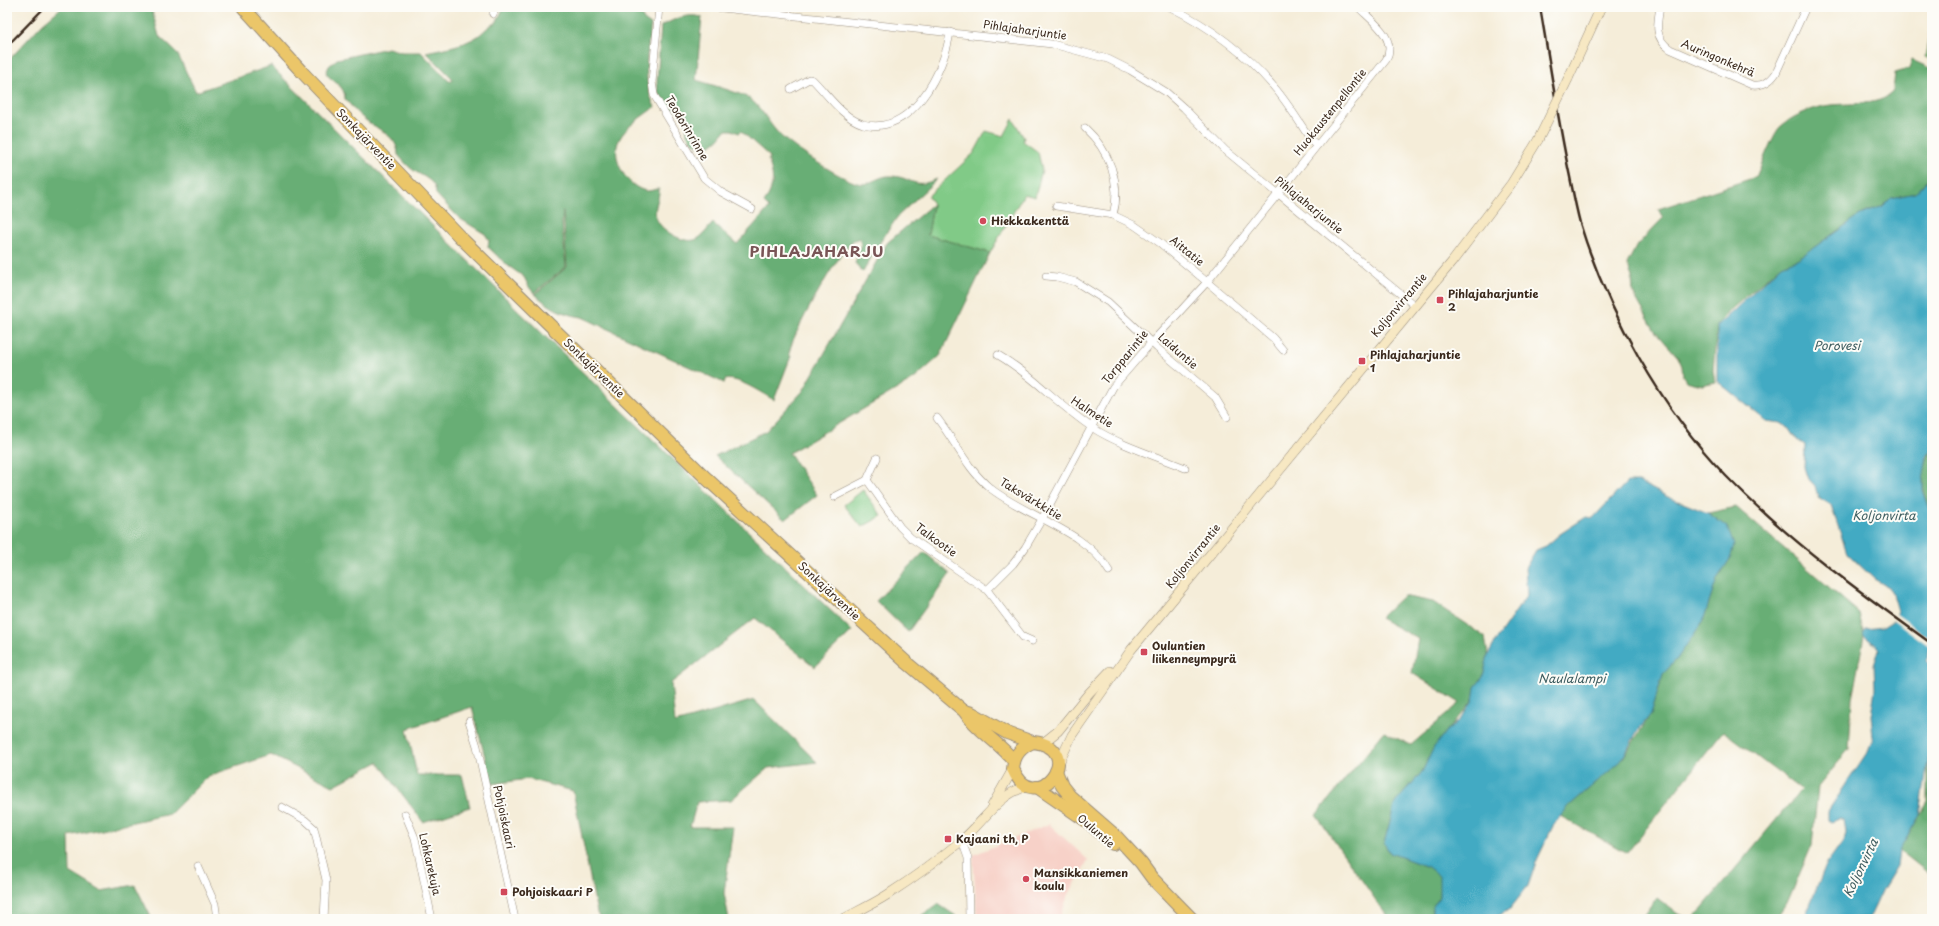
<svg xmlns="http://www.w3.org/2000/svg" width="1939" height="926" font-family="'Playpen Sans',sans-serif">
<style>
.built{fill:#f7d1c8}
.green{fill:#81ca87;stroke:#5e7a52}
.forest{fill:#68ae74;stroke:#526c49}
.water{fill:#43aac3;stroke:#3f6a70}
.pier{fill:#f5edd9}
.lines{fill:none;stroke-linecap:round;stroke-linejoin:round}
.street-casing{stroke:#988c7c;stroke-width:8}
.secondary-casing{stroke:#988c7c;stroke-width:10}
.highway-casing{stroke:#988c7c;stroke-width:14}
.street{stroke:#fff;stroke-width:7}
.secondary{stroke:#f7e8c3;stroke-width:9}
.highway{stroke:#ebc669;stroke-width:12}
.rail{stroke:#3b2a1e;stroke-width:2.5}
.secondary-bridge-casing{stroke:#988c7c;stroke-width:10;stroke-linecap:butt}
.secondary-bridge{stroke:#f7e8c3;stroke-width:9}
.poi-dot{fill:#d1495b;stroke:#fdfcf7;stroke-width:1.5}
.labels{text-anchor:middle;stroke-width:4;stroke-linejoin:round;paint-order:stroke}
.street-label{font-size:11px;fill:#3b2a1e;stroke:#fdfcf7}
.poi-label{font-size:11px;font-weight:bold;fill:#3b2a1e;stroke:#fdfcf7;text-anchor:start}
.water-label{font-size:12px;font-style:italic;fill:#3e5d60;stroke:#fdfcf7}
.district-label{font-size:15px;font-weight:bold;letter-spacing:1px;fill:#795556;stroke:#fdfcf7}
</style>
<rect width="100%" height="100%" fill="#fdfcf7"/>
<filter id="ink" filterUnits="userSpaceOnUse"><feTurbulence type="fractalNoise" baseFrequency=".025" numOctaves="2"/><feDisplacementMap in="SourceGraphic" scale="8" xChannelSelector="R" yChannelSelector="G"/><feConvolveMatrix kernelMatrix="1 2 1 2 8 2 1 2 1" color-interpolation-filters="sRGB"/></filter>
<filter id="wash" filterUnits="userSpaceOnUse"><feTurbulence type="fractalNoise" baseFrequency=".012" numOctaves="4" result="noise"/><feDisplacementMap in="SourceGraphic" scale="16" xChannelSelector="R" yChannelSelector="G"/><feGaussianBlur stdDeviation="0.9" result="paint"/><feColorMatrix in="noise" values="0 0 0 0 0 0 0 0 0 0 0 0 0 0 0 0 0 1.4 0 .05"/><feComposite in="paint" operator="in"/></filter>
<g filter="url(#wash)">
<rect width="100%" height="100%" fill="#f5edd9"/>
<!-- built -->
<path class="built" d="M1049,824L1088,860L1067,898L1060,919H977L973,855Z"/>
<!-- green -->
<g class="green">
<path d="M1932,20V60L1925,57Z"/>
<path d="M1013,119L1024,138L1023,141L1038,152L1042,170L1035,197L1024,194L990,253L928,235L933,204L928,196L974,153L986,131L1004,136Z"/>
<path d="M863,490L882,516L862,527L844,505Z"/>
</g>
<!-- forest -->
<g class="forest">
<path d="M62,7H151L159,36L177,53L196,92L271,66L521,313L852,631L815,667L755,618L671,683L675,723L754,700L817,762L768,768L731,800L697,802L690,827H733L724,893L729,919H600L597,913L573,791L528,779L492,784L472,707L407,729L417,775H462L470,807L423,822L378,762L333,786L271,755L208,776L170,814L69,836L70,872L101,891L135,885L152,919H7V62L42,24Z"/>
<path d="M504,7H637L644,20L651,25C647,53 642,82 655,107C643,116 626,126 619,140C610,159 627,188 647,191C651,191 655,189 659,189C660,199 652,209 657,220C662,231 685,245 697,239C703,236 708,228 713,223L737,244L769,208L764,203C774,187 775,177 768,160L770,157L741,131L739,133L732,130H726C718,140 711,150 697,145C694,143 690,140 688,136C685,131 688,124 684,118C680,112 673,108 666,106L658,91L657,82L661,26C675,19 686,13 702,17L696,80C706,83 744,94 750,99C762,108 769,124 779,134C791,147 846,183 862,184C872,184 880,175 891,176C913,177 912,190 937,179L898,216L879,244L863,272L855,263L861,246L860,238C858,239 856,239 854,240C841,248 788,340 789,355L791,356L774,400C763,394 737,376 725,380L724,383L582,317C562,314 550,308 535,294L567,267L563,211L562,222L566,267L534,293L529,287L524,277L507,265L488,247L489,240L485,234L459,218L436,194C436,180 423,177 413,170C407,166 403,160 398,155C398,135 377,130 363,118C356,113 351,105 345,99C345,85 333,83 326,73L329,66L337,59L388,48L402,52H421L449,81H452V78L426,52C443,48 463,46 478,36C484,32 488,25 496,23Z"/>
<path d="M1912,60L1932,69V175L1929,176L1924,185L1915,193L1891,198L1883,206L1860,215L1799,258L1782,265L1727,313L1717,326L1713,371L1715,382L1702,385L1686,381L1683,376L1682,366L1678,357L1655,331L1633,293L1632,277L1627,264L1637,245L1663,218L1658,209L1756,177C1761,166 1773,134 1780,127C1791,117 1805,111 1820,107C1840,101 1880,109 1893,91L1895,73L1909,69Z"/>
<path d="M933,204L928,235L990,253L940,356L914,379L789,453L817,495L785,520L715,456L766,431L803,391L887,243Z"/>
<path d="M1932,450V515C1930,506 1926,499 1924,491C1921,479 1925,459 1932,450Z"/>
<path d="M1736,507L1859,613L1864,636L1852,699L1849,749L1818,787L1812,845L1787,903L1776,919H1693L1801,790L1723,731L1627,853L1560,816L1570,805L1621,761L1651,714L1663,674L1677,659L1703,621L1717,579L1730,559L1727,527L1708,513Z"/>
<path d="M924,552L950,574L908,632L876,601Z"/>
<path d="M1403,596L1433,602L1485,637L1488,655L1483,677L1475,687L1473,700L1434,747L1422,772L1395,803L1384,843L1390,853L1428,867L1440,876L1439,897L1432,908L1431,919H1389L1316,815L1384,732L1411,745L1460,703L1412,673L1418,639L1380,618Z"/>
<path d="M1932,734V876L1899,850L1928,802V756Z"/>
<path d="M1657,898L1678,914L1691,919H1642Z"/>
<path d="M938,904L956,916L955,919H917Z"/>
</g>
<!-- water -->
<g class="water">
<path d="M1932,175V450L1927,456L1923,481V490L1932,515V645L1928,651L1927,660L1932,667V734L1920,815L1899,850L1897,866L1883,889L1869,919H1804L1827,863L1843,841L1845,832L1843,820L1839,818L1832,821L1828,819V811L1868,751L1873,738L1871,715L1875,689L1874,665L1879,650L1876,645L1864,636L1863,632L1865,629L1883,627L1894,620L1898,611L1893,594L1888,587L1874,579L1847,553L1831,505L1818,497L1815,486L1807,477L1804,467L1805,445L1797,440L1790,429L1781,423L1766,421L1717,381V326L1782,265L1799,258L1860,215L1883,206L1891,198L1915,193L1924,185L1930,176Z"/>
<path d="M1627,482H1639L1668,497L1708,513L1727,527L1734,545L1730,559L1717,579L1703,621L1677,659L1663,674L1651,714L1637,732L1621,761L1570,805L1554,824L1537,860L1528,886L1510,909L1493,919H1466L1453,915L1445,919L1432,917V908L1439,897V876L1428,867L1390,853L1384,843L1395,803L1422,772L1434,747L1446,731L1460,720L1473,700L1475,687L1483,677L1488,655L1498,637L1527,595L1525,568L1536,550L1546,546L1560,534L1586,517L1593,518Z"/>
</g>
<!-- pier -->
<path class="pier" d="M1895,613L1932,640V648L1892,619Z"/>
</g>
<g filter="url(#ink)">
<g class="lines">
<!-- street casing -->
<g class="street-casing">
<g id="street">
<path d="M659,7L652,82L654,95L704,178L721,192L752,209"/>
<path d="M713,7L1052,44L1108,59L1130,70L1166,92L1184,108L1225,150L1414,305"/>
<path d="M1170,7C1209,26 1245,53 1274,87C1288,103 1299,122 1311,140L1317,145"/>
<path d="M1660,7C1657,24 1654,38 1670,49L1752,85C1763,86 1770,82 1776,73L1806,7"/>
<path d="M493,14L496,7"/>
<path d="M791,89L809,79L813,80C827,94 843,118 863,124C912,137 945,70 950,32"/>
<path d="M1085,128C1109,150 1122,183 1113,215"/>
<path d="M1056,206L1113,215L1134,225L1160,243L1207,282L1273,338L1283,350"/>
<path d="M1046,276L1057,277L1076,282L1108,302L1157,348L1215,397L1227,417"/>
<path d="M998,355C1033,375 1059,406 1093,428C1117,444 1158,457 1185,468"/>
<path d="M937,418C955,441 967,469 990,488C1025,516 1087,531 1109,571"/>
<path d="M867,480L900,527L911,538L987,590L1023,637L1032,641"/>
<path d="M834,497L867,480L877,458"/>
<path d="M987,590L1013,564L1025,548L1042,519L1113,387L1151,343L1207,282L1386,60C1398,38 1372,21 1358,7"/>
<path d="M469,721L477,746L515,919"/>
<path d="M282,807L305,820L314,828L326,880L324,919"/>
<path d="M405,814L415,838L432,919"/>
<path d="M962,841L968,858L969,919"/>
<path d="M198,866L215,904L217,919"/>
</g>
</g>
<!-- secondary casing -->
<g class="secondary-casing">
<g id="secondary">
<path d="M1568,79L1601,7"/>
<path d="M1043,743L1058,731L1089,693L1110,671"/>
<path d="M1059,763L1072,735L1131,650L1452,262L1511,184L1538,140"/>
<path d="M992,806L1013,769"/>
<path d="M843,919C858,911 873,904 887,895C912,879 938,860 961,841C982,824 999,793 1026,787"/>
</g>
</g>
<!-- highway casing -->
<g class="highway-casing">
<g id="highway">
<path d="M243,7L301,71L459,236L706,478L907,663L964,711C977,731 999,742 1014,761"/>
<path d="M965,711L972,713L1007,733L1033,742"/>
<path d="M1033,742C1090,748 1035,821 1013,769C1014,755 1020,748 1033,742Z"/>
<path d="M1056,771L1062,786L1070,796L1116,836L1141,863L1152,878L1192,919"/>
<path d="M1037,787L1088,822L1113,844"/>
</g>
</g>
<!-- street -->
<use href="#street" class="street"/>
<!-- secondary -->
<use href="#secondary" class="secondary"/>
<!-- highway -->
<use href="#highway" class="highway"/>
<!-- rail -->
<g class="rail">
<path d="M1540,7C1550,64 1558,121 1570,177C1573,192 1576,208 1580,223C1607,311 1662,410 1726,476C1788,540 1860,592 1932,644"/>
<path d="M7,46L45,7"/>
</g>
<!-- secondary-bridge casing -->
<g class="secondary-bridge-casing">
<path id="secondary-bridge" d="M1538,140L1568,79"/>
</g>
<!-- secondary-bridge -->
<use href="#secondary-bridge" class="secondary-bridge"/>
</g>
</g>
<!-- markers -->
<g class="poi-dot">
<circle cx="983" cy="221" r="4"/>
<rect x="1436" y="296" width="8" height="8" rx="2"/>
<rect x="1358" y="357" width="8" height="8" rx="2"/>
<rect x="1140" y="648" width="8" height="8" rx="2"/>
<rect x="944" y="835" width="8" height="8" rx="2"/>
<circle cx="1026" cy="879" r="4"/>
<rect x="500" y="888" width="8" height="8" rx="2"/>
</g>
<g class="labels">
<!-- street labels -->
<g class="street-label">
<text transform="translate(1025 30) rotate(8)" y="4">Pihlajaharjuntie</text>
<text transform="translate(1718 58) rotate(23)" y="4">Auringonkehrä</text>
<text transform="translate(1330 112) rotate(-51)" y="4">Huokaustenpellontie</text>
<text transform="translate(687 128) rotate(59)" y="4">Teodorinrinne</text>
<text transform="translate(366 139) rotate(46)" y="4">Sonkajärventie</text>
<text transform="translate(1309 205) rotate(39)" y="4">Pihlajaharjuntie</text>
<text transform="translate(1187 251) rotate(39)" y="4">Aittatie</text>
<text transform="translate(1399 305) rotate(-50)" y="4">Koljonvirrantie</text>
<text transform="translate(1178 351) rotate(41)" y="4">Laiduntie</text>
<text transform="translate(1125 357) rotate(-51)" y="4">Torpparintie</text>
<text transform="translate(594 368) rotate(44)" y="4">Sonkajärventie</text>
<text transform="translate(1092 412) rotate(33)" y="4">Halmetie</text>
<text transform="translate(1031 499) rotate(31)" y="4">Taksvärkkitie</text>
<text transform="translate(936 540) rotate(36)" y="4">Talkootie</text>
<text transform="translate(1193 556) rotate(-51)" y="4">Koljonvirrantie</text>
<text transform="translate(829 591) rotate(43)" y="4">Sonkajärventie</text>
<text transform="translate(504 817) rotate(78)" y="4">Pohjoiskaari</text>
<text transform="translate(1096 831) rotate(41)" y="4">Ouluntie</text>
<text transform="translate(430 864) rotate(77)" y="4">Lohkarekuja</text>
</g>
<!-- poi labels -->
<g class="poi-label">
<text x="991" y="225">Hiekkakenttä</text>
<text x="1448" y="298">Pihlajaharjuntie<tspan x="1448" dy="13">2</tspan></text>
<text x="1370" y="359">Pihlajaharjuntie<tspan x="1370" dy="13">1</tspan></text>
<text x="1152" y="650">Ouluntien<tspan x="1152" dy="13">liikenneympyrä</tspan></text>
<text x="956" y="843">Kajaani th, P</text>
<text x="1034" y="877">Mansikkaniemen<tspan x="1034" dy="13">koulu</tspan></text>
<text x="512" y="896">Pohjoiskaari P</text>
</g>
<!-- water labels -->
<g class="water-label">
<text x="1837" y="350">Porovesi</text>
<text x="1884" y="520">Koljonvirta</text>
<text x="1572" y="683">Naulalampi</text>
<text transform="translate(1861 868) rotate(-64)" y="4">Koljonvirta</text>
</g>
<!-- district labels -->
<g class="district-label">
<text x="817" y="257">PIHLAJAHARJU</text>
</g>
</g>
<!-- margin -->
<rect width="1939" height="926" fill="none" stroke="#fdfcf7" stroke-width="24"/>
</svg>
